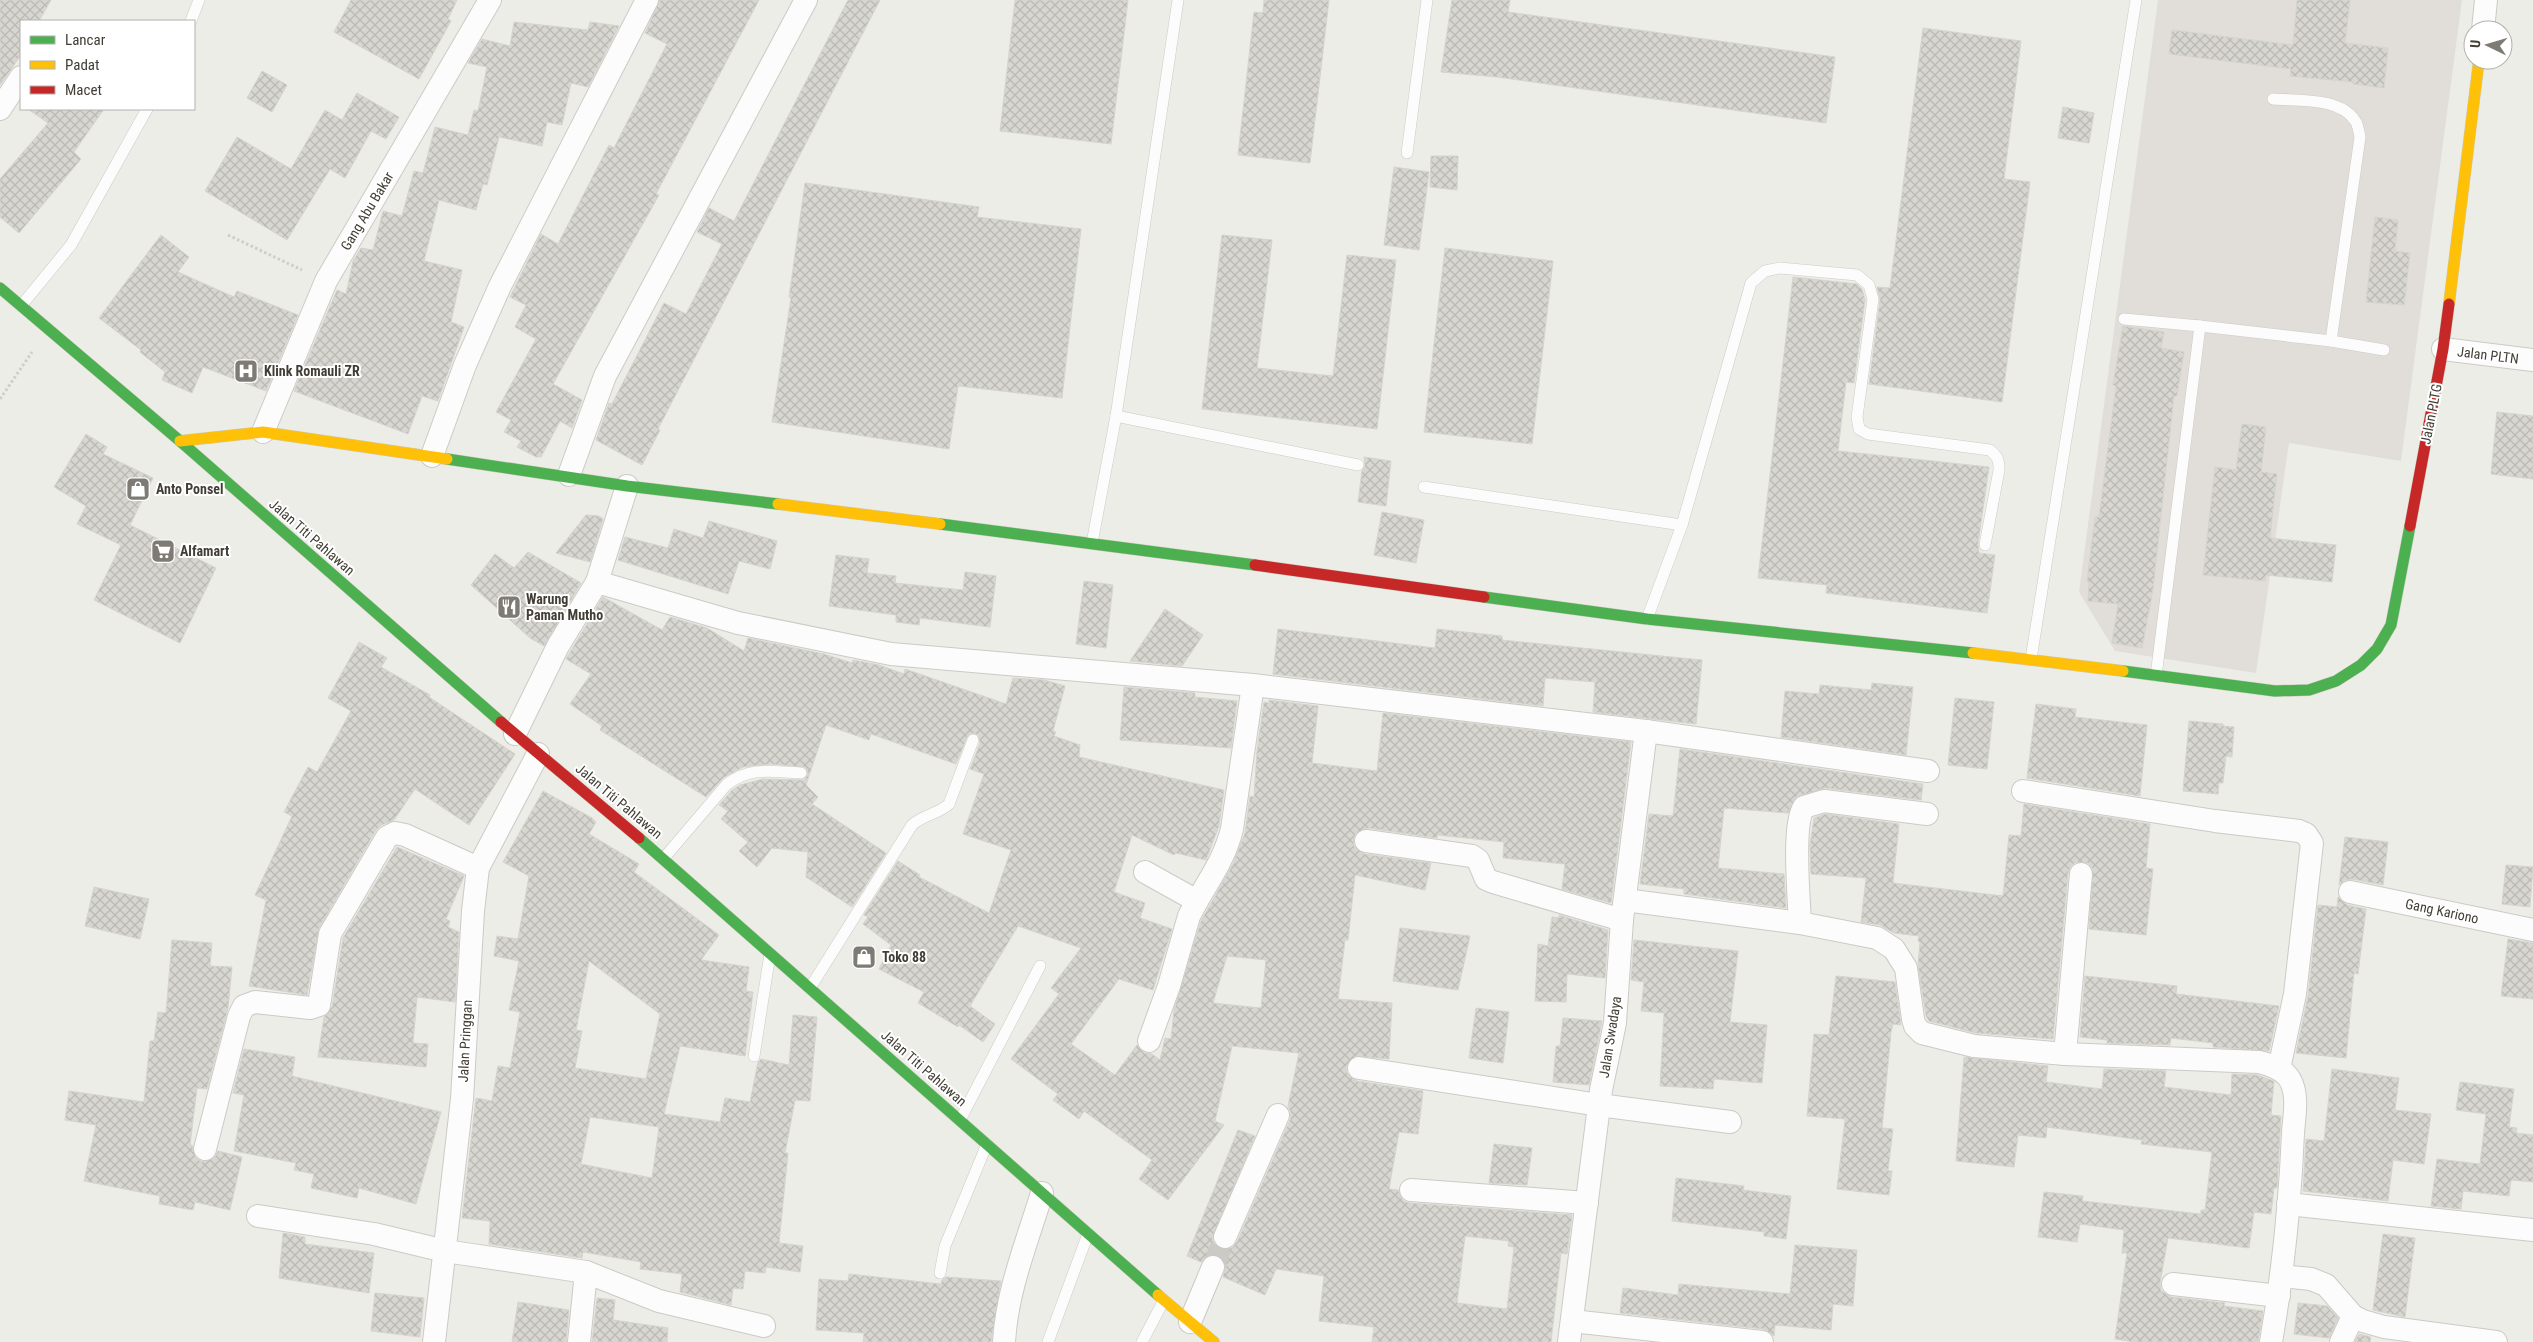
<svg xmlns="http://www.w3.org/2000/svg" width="2533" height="1342" font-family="'Roboto Condensed',sans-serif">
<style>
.industrial{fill:#e1ded9}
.building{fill:url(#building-cross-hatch);stroke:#d5d4ce;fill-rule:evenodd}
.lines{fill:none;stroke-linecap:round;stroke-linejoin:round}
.street-tunnel{stroke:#cbcac4;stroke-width:22;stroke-dasharray:22 11;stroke-linecap:butt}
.lane-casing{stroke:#cbcac6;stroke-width:12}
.street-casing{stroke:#cbcac6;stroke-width:24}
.fast-casing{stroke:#cccabf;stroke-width:12}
.slow-casing{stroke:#cccabf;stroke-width:12}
.jam-casing{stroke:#cccabf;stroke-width:12}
.path{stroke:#cfcdca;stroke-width:3;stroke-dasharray:2.5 2.5;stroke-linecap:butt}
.lane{stroke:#fcfcfc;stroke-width:11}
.street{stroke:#fcfcfc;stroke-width:22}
.fast{stroke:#4caf50;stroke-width:11}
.slow{stroke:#ffc107;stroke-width:11}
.jam{stroke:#c62828;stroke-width:11}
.labels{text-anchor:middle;stroke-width:4;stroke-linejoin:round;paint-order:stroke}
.street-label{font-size:14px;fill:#423e35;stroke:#fff}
.poi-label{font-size:14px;font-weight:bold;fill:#423e35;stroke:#fff;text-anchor:start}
</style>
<defs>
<pattern id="building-cross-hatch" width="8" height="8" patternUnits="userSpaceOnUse" patternTransform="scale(1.25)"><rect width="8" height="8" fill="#d7d6d1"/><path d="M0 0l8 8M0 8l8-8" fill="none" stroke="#bab9b4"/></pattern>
</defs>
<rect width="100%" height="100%" fill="#edede8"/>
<!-- industrial -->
<path class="industrial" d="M2158,0H2462L2401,461L2289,443L2256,673L2115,651L2079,592Z"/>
<!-- building -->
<g class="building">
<path d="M0,0H51L39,21H21V55L0,85Z"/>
<path d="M351,0H457L448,19L451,21L419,79L334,32Z"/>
<path d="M660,0H759L656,194L659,195L553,384L582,400L572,428L560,421L541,457H536L517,447L521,441L504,432L511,420L496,412L536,339L515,327L526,305L510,297L541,234L558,244L609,145L614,148L667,44L645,33Z"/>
<path d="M848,0H880L658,429L660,430L642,465L596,440L609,403L612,404L664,303L686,314L722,244L697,232L709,208L734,221Z"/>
<path d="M1015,0H1128L1111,144L1000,131Z"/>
<path d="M1264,0H1329L1310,163L1238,155L1254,12L1263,13Z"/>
<path d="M1452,0H1510L1508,12L1835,57L1826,123L1497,77L1441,72Z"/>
<path d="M2297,0H2350L2345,43L2388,48L2384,88L2353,84V82L2290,76L2291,69L2169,54L2172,30L2293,45Z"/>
<path d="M514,22L588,30L590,22L619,26L588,87L571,83L562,125L547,122L542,146L499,137L487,185L483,184L476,210L439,200L424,261L462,270L451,322L464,327L438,401L422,396L408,434L294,391L337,290L346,294L353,261L361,248L373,250L383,211L402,216L414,171L423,173L435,127L468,135L474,110L478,111L487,67L468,63L482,39L510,46Z"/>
<path d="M1923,28L2021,41L2004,179L2030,182L2002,402L1869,384L1880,300L1877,287L1890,288Z"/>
<path d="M262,71L287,85L272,112L247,98Z"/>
<path d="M357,93L399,117L386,139L371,131L345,178L330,169L287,240L205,191L237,137L291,169L325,110L342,120Z"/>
<path d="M2063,107L2094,113L2089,143L2058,138Z"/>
<path d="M28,109H104L74,152L81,159L19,233L0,217V179L48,123Z"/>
<path d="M1431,156H1458L1457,190L1430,187Z"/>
<path d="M1394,167L1429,172L1419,250L1384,245Z"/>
<path d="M805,183L979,207L977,217L1081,229L1062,398L958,386L949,449L772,422L791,298L789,297Z"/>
<path d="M2375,217L2398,220L2395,251L2410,253L2404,305L2366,302Z"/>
<path d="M161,235L189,257L178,272L234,297L237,291L298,315L266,391L203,367L192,393L162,380L165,372L140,352L141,350L99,318Z"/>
<path d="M1222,235L1272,240L1257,368L1333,376L1347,255L1396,260L1377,429L1202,409Z"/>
<path d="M1445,248L1553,261L1532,444L1424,432Z"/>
<path d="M1793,277L1857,284L1862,289L1865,300L1854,383L1846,382L1838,451L1989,467L1978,544L1979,553L1995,555L1987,613L1826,593L1827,585L1758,578Z"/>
<path d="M2123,326L2164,332L2161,348L2184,352L2177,396H2174L2153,590L2142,648L2112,643L2118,604L2088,601L2089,582L2087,581L2095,517H2099L2116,386L2113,385Z"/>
<path d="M2497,412L2533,416V479L2491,474Z"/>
<path d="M2242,424L2266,427L2261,472L2277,474L2270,538L2336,545L2332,582L2266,575L2265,581L2203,575L2215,467L2236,470Z"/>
<path d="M86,434L107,447L103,454L153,478L130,525L216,568L180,643L94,600L121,545L77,524L86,506L54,487Z"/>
<path d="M1364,457L1391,461L1386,506L1358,502L1362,471L1365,466Z"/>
<path d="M1382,512L1424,520L1416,563L1374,555Z"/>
<path d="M586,515L599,516L603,519L590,562L556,553Z"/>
<path d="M709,521L777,541L770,569L739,561L728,594L618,560L625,537L668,548L674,529L703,538Z"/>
<path d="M528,552L581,583L544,646L530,638L471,585L495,554L514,568Z"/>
<path d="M836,555L869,559L867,573L896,576L895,583L963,590L965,572L996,576L990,627L920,618L919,625L896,622V615L829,606Z"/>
<path d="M1084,581L1113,585L1106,648L1076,644Z"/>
<path d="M603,597L662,630L670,617L707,628L744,651L748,638L824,654L852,663L853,660L879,665L904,674L905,669L1006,704L1013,678L1044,680L1065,686L1053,731L1056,732L1054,736L1080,745L1079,757L1224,790L1219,826L1206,860L1176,853L1174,855L1132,835L1114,892L1145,903L1140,918L1172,929L1153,990L1119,979L1071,1044L1115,1075L1137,1045L1144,1053L1152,1054L1160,1060L1165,1038L1171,1039L1174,1010L1201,921L1233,864L1245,833L1250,796L1254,797L1257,750L1264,702L1269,703V700L1318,706L1312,763L1377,771L1383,713L1631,742L1611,903L1562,889L1565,864L1503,858L1504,842L1437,835V838L1368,828L1356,833L1353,840L1354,846L1364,854L1431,863L1425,890L1355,875L1348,940H1345L1338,999L1392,1003L1389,1059L1355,1056L1346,1066L1347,1073L1357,1081L1423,1091L1418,1134L1399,1132L1389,1189L1398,1190L1403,1201L1410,1203L1572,1215L1567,1254L1561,1253L1551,1342H1372L1374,1327L1319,1321L1324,1276L1276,1269L1265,1295L1223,1277L1226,1265L1218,1255L1211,1254L1201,1262L1187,1256L1238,1130L1255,1136L1212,1238L1214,1244L1220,1249L1232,1248L1237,1242L1290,1120L1291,1113L1288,1106L1299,1053L1232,1046L1215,1121L1224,1125L1168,1200L1139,1179L1152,1160L1084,1111L1079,1119L1053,1100L1058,1094L1011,1059L1059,994L1051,988L1081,948L1018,926L970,1006L995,1024L983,1042L959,1025L958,1027L918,1003L924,992L879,969L891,945L863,924L868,917L864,915L898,861L920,875L919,877L989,913L1011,850L963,834L984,774L970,769L980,743L978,735L972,733L968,735L956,764L871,734L869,740L826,725L806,785L818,797L812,804L886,853L852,907L806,877L808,852L772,848L757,867L739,851L748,842L721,819L728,811L719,805L732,790L740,785L763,779L804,780L808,774L805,767L771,764L743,767L723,778L706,797L600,730L602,726L570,704L591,674L566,659ZM1227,956L1266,960L1261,1008L1213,1003ZM1465,1236L1509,1241L1508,1246L1514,1247L1507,1309L1457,1303Z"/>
<path d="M1165,609L1203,635L1182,666L1130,661Z"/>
<path d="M1278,629L1435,648L1437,629L1502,636V640L1702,660L1696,724L1593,712L1595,682L1545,678L1543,706L1273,674Z"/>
<path d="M359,642L387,658L381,667L430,695L429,697L515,754L469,825L415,789L394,820L381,825L376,830L319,928L307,995L249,986L266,900L255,895L292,816L284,812L308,767L317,772L351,711L328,698Z"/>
<path d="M1872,683L1913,687L1906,755L1781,737L1785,691L1819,694L1820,685L1871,690Z"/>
<path d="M1124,687L1195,693V697L1237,701L1231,748L1120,740Z"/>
<path d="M1955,698L1994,702L1987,769L1948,765Z"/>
<path d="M2036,704L2076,709L2075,717L2147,725L2140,796L2027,778Z"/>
<path d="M2189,721L2223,724V726L2234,727L2232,757L2226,756L2223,783H2219L2218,794L2183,791Z"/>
<path d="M1680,749L1923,784L1921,800L1825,788L1796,797L1788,813L1724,808L1718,868L1784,874L1786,908L1684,894V889L1640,884L1649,814L1673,816Z"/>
<path d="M543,791L592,818L596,822L589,834L639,864L634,872L719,935L701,960L749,967L746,991L753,992L745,1056L680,1046L664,1114L720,1122L725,1098L750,1102L758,1062L761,1059L789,1065L793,1015L817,1017L810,1101L795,1100L785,1153H788L779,1243L803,1246L800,1272L766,1267L765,1273L745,1271L743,1289L733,1288L731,1305L680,1292L682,1274L640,1269L641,1262L583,1252L582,1258L489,1244L490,1221L462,1218L476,1098L492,1101L498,1066L510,1068L520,1012L509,1010L519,961L494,956L497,936L518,939L529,876L503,862ZM589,961L660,1014L646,1079L575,1068L582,1031L576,1030ZM590,1117L659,1127L652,1178L581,1164Z"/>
<path d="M2024,804L2150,824L2146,868L2153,869L2146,935L2089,929L2093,869L2088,863L2076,862L2071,866L2068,873L2053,1039L1976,1033L1929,1021L1926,1016L1918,965L1920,942L1918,941L1919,936L1894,933L1880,925L1861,922L1866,878L1811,874L1810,845L1814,818L1825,814L1899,824L1893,883L2003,896L2009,835L2021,836Z"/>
<path d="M2345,837L2388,842L2383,885L2352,879L2345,880L2339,885Z"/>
<path d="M397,847L464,876L446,919L450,921L448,927L459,932L455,1002L417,997L413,1043L428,1044L426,1067L318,1057L324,1017L332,1007L343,938Z"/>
<path d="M2506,865L2533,867L2530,907L2502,904Z"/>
<path d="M94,887L149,899L140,939L85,926Z"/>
<path d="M2338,897L2347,905L2366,909L2358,974L2354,973L2346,1058L2296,1053L2308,996L2318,905L2337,907Z"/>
<path d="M1559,915L1608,930L1605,978L1567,974L1566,1002L1535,1001L1538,944L1548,946L1552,917L1559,918Z"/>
<path d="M1400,928L1470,936L1458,990L1393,981Z"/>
<path d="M2508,939L2533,943V999L2501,996Z"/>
<path d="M172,940L212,943L210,966L232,967L228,1008L207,1089L197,1088L190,1145H192L196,1158L202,1162L214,1158L218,1151L242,1157L230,1210L195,1202L193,1210L159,1204L160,1196L84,1181L96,1125L65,1120L69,1091L144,1102L150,1041H154L158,1012L166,1013Z"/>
<path d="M1634,940L1738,951L1730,1022L1767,1025L1762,1083L1714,1079L1713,1089L1660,1086L1664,1013L1641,1011L1644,982L1631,980Z"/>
<path d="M1836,976L1895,982L1901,1025L1893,1024L1891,1032L1882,1128L1893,1129L1888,1171H1892L1889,1195L1837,1189L1845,1119L1807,1116L1814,1034L1829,1035Z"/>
<path d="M2085,976L2177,986L2176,994L2279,1006L2269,1051L2213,1047V1043L2171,1038L2170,1045L2107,1043V1040L2080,1037Z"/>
<path d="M1476,1008L1509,1012L1503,1063L1469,1058Z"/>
<path d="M1563,1018L1602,1021L1589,1085L1553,1082L1556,1046H1560Z"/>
<path d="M244,1049L295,1057L292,1076L441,1112L416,1204L359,1188L357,1198L311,1188L314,1174L294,1170L296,1163L234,1151L244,1095L233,1093Z"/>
<path d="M1964,1057L2048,1066L2046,1082L2102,1089L2104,1069L2166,1071L2164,1087L2231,1095L2232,1074L2257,1075L2274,1081L2271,1115L2281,1116L2277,1188H2274L2271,1214L2254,1212L2249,1248L2168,1238L2160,1283L2161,1291L2171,1297L2225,1303L2224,1306L2263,1311L2258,1342H2135L2115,1339L2127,1253H2122L2124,1230L2080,1224L2077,1242L2038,1237L2044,1192L2083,1196L2082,1201L2201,1214V1210H2205L2212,1152L2141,1144L2142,1140L2047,1127L2046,1138L2018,1135L2014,1167L1956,1161Z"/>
<path d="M2332,1069L2399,1078L2395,1110L2431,1114L2424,1164L2393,1160L2388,1201L2303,1191L2306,1139L2324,1141Z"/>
<path d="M2460,1082L2514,1089L2509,1127L2517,1128L2516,1133L2533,1135V1182L2511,1180L2509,1196L2463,1191L2461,1209L2431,1206L2437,1159L2480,1164L2486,1114L2456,1110Z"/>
<path d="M1494,1144L1532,1148L1527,1185L1489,1183Z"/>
<path d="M1676,1178L1744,1186L1743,1190L1791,1196L1786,1239L1764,1236V1232L1672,1221Z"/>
<path d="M283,1233L305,1237V1244L374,1253L369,1293L279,1278Z"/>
<path d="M2383,1234L2415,1238L2405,1317L2373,1310Z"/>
<path d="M1795,1245L1857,1250L1853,1306L1833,1304L1831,1330L1775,1325L1774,1336L1763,1329L1620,1313L1623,1288L1678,1295L1679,1284L1790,1294Z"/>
<path d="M849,1274L941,1284L942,1280L946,1277L1001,1281L991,1342H863L864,1333L816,1330L819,1279L848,1281Z"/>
<path d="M375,1293L424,1298L420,1337L371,1331Z"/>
<path d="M597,1298L615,1300L613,1320L668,1328L667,1342H592Z"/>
<path d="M518,1302L569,1310L566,1342H512Z"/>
<path d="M2298,1303L2327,1306L2338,1318L2329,1338L2294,1334Z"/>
<path d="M2359,1334L2371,1337L2370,1342H2355Z"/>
</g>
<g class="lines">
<!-- street-tunnel -->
<path class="street-tunnel" d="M1213,1267L1225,1237"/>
<!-- lane casing -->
<g class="lane-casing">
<g id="lane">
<path d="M191,21L199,0"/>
<path d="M1407,153L1427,0"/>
<path d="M21,306L71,245L147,109"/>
<path d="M2124,319L2200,326"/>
<path d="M2331,341L2384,350"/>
<path d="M1116,416L1358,465"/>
<path d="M1424,487L1682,525"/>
<path d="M1092,543L1116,416L1178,0"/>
<path d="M1647,619L1682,525L1751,283L1765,271L1780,268L1857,275L1869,285L1873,299L1857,417L1859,429L1868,434L1990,450C1998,457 1999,460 1999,470L1985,545"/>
<path d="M2031,659L2136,0"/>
<path d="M2156,676L2200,326L2331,341L2360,137C2359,132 2358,126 2356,122C2341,97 2299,101 2273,99"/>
<path d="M664,858L727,784C752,766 771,772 801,773"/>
<path d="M810,988L912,825C923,815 938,814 949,804L973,740"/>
<path d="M754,1056L770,954"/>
<path d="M960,1120L1040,966"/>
<path d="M940,1273L945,1246L987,1144"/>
<path d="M1048,1342L1088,1234"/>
<path d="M1142,1342L1164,1300"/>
</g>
</g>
<!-- street casing -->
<g class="street-casing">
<g id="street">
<path d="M2483,30L2486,0"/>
<path d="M0,109L21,77"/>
<path d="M2443,349L2533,360"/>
<path d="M263,432L326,281L490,0"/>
<path d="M432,456L465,365L500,286L647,0"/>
<path d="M569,475L605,376L806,0"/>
<path d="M597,582L738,623L891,654L1253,685L1646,731L1928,771"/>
<path d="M515,734L558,646L597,582L627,486"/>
<path d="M2023,791L2215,821L2299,831L2306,834L2312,843L2295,994L2279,1069"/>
<path d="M1366,841L1472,856L1478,860L1486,879L1493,882L1622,920"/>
<path d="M1145,872L1197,901C1211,877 1225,857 1232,829L1253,685"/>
<path d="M2350,892L2533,930"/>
<path d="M1625,900L1800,923L1877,938L1894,949L1906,968L1913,1019L1915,1026L1922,1033L1974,1046L2065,1054L2259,1062C2272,1065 2287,1070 2292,1084C2298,1099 2294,1118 2293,1133C2290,1203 2283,1273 2271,1342"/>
<path d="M1800,923C1799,899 1792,824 1804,807L1824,801L1927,814"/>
<path d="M1149,1041L1169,986L1189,916L1197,901"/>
<path d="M2065,1054L2081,874"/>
<path d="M1359,1068L1599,1105L1730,1122"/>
<path d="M205,1149L239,1016L244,1006L255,1002L310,1008L319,1005L330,934L387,837L395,833L405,835L478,868"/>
<path d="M1411,1190L1587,1203"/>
<path d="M2288,1204L2533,1230"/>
<path d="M258,1216L374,1234L445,1251L586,1272L659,1301L764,1326"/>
<path d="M1225,1237L1278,1115"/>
<path d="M2281,1276L2311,1279L2326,1285L2353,1316L2363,1321L2384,1327L2496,1342"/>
<path d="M2173,1284L2279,1296"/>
<path d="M1572,1321L1762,1342"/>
<path d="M1190,1322L1213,1267"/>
<path d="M434,1342L462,1099L473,911L478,868L538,754"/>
<path d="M579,1342L586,1272"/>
<path d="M1004,1342C1007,1290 1027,1242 1042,1193"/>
<path d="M1569,1342L1601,1090L1615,1023L1622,920L1646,731"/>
<path d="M2341,1342L2353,1316"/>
</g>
</g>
<!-- fast casing -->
<g class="fast-casing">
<g id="fast">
<path d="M0,288L180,441L501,722"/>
<path d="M447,459L627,486L778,504"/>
<path d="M940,524L1255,565"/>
<path d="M1484,597L1647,619L1973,653"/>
<path d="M2123,671L2275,691L2309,690L2336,681L2361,665L2377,649L2391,625L2410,526"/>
<path d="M639,838L1158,1295"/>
</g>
</g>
<!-- slow casing -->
<g class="slow-casing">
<g id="slow">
<path d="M2449,304L2479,60"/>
<path d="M180,441L263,432L447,459"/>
<path d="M778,504L940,524"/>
<path d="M1973,653L2123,671"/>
<path d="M1158,1295L1214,1342"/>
</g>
</g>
<!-- jam casing -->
<g class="jam-casing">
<g id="jam">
<path d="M2410,526L2443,349L2449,304"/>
<path d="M1255,565L1484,597"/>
<path d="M501,722L639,838"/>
</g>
</g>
<!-- path -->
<g class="path">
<path d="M228,235L302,270"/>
<path d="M0,399L32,352"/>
</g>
<!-- lane -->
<use href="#lane" class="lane"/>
<!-- street -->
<use href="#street" class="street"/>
<!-- fast -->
<use href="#fast" class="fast"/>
<!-- slow -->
<use href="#slow" class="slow"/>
<!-- jam -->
<use href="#jam" class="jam"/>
</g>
<!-- icons -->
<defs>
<g id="hospital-square" transform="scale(1.25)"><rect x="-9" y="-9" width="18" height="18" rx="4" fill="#7e7b74" stroke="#fff"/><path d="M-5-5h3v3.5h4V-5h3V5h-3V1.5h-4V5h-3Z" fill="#fff"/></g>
<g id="shop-square" transform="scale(1.25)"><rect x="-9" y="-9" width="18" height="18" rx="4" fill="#7e7b74" stroke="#fff"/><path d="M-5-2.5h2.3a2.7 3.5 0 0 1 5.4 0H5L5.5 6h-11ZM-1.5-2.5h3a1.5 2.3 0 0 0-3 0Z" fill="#fff"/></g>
<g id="supermarket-square" transform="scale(1.25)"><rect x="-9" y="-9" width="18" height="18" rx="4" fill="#7e7b74" stroke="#fff"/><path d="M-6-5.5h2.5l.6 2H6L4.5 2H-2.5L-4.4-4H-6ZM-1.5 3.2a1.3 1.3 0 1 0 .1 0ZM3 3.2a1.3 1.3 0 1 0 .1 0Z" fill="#fff"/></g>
<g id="restaurant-square" transform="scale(1.25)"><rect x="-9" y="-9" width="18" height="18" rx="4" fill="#7e7b74" stroke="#fff"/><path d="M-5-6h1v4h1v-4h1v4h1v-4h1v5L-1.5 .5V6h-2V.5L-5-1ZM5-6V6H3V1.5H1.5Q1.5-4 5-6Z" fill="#fff"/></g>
</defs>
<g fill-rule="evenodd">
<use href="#hospital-square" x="246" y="371"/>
<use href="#shop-square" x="138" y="489"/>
<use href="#supermarket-square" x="163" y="551"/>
<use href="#restaurant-square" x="509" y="607"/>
<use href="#shop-square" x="864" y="957"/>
</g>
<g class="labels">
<!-- street labels -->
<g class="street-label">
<text transform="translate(367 211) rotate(-59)" y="5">Gang Abu Bakar</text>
<text transform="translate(2488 355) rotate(7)" y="5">Jalan PLTN</text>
<text transform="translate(2431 414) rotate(-79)" y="5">Jalan PLTG</text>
<text transform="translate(312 537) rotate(41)" y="5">Jalan Titi Pahlawan</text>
<text transform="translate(619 801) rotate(40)" y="5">Jalan Titi Pahlawan</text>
<text transform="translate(2442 911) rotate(12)" y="5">Gang Kariono</text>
<text transform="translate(1610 1037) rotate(-81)" y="5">Jalan Swadaya</text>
<text transform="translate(465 1041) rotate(-87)" y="5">Jalan Pringgan</text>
<text transform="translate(924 1068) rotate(41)" y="5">Jalan Titi Pahlawan</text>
</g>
<!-- poi labels -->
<g class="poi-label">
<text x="264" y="376">Klink Romauli ZR</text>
<text x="156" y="494">Anto Ponsel</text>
<text x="180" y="556">Alfamart</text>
<text x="526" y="604">Warung<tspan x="526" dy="16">Paman Mutho</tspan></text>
<text x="882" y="962">Toko 88</text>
</g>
</g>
<!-- legend -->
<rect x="20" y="20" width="175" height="90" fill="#ffffff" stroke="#b3b2ae"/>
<rect x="30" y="36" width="25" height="8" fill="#4caf50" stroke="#b3b2ae"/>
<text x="65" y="45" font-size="15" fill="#423e35">Lancar</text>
<rect x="30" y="61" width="25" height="8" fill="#ffc107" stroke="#b3b2ae"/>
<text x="65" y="70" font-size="15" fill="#423e35">Padat</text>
<rect x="30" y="86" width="25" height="8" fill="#c62828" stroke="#b3b2ae"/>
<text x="65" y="95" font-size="15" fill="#423e35">Macet</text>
<!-- north arrow -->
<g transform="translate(2488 45) rotate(275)"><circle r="24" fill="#ffffff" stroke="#b3b2ae"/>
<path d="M0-4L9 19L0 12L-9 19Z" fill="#7e7b74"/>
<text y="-8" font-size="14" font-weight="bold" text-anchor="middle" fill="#423e35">U</text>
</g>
</svg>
